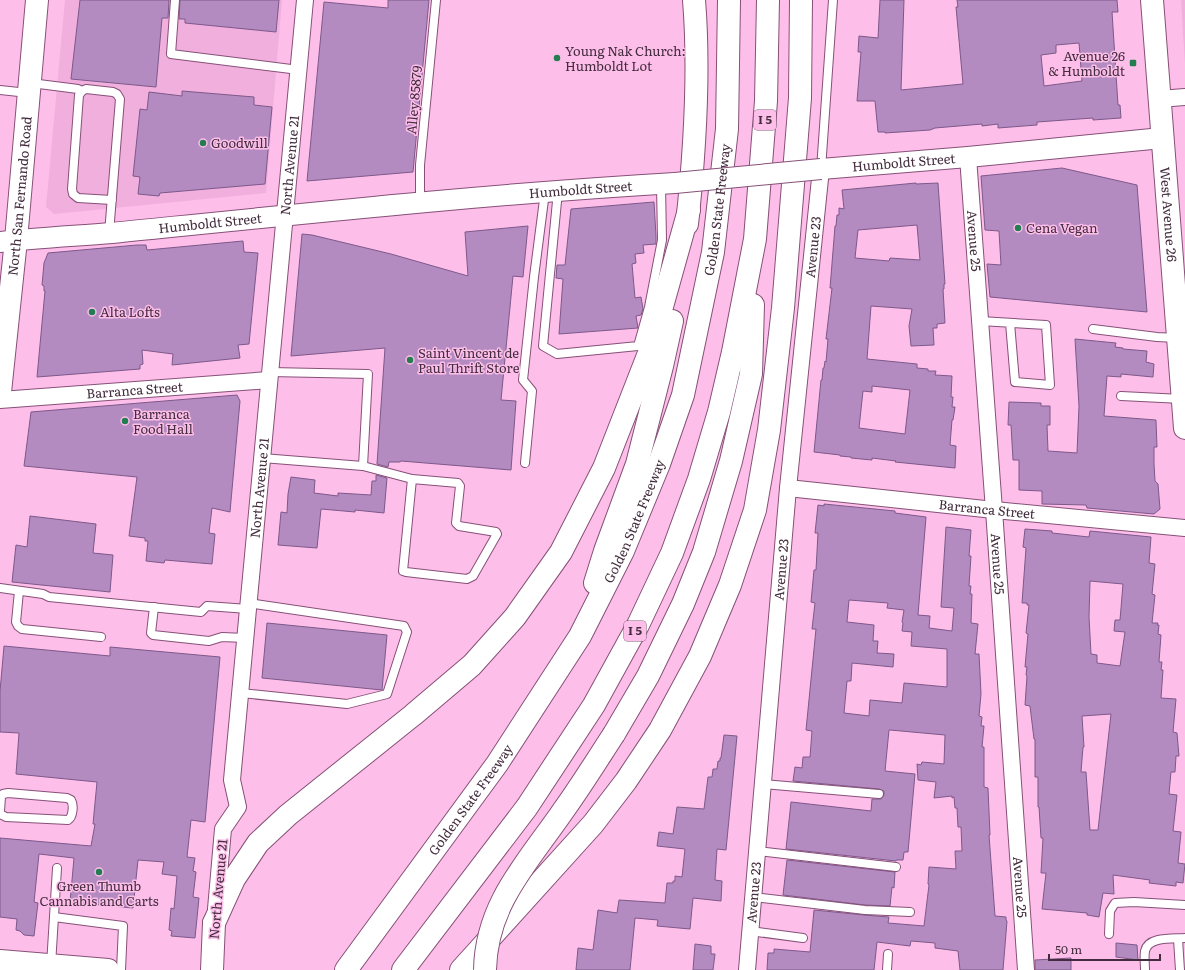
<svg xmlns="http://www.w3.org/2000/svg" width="1185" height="970" font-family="Literata,serif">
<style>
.built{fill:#f1afde}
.building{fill:#b38bc0;stroke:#7e588a;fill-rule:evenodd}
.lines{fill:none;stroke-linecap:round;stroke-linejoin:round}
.service-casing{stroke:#865077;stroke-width:10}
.minor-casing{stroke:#865077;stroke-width:18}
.tertiary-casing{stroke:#865077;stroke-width:22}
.secondary-casing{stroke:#865077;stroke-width:24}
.primary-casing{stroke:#865077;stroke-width:24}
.motorway-casing{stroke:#865077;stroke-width:24}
.service{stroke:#fff;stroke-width:8}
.minor{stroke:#fff;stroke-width:16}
.tertiary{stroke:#fff;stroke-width:20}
.secondary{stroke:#fff;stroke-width:22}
.primary{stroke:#fff;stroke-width:22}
.motorway{stroke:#fff;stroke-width:22}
.tertiary-bridge-casing{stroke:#865077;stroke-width:22;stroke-linecap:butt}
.motorway-bridge-casing{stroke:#865077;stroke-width:24;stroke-linecap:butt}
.tertiary-bridge{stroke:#fff;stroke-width:20}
.motorway-bridge{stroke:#fff;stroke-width:22}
.poi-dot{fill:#247d51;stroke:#fdbfea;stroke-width:1.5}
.labels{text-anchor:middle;stroke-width:3;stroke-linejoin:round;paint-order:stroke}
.shield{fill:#fdbfea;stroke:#7b5871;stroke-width:1}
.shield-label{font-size:12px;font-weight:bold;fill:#432c3d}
.poi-label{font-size:13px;fill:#432c3d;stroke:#fdbfea;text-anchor:start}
.street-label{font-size:13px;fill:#432c3d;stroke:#fdbfea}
</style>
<rect width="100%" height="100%" fill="#fdbfea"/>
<!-- built -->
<g class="built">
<path d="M65,0H282L266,193L54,214L46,207Z"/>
<path d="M1181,0H1185V65V64Z"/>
</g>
<!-- building -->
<g class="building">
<path d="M80,0H169L168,18H162L156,87L71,79Z"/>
<path d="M180,0H279L276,32L185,23V19H179Z"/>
<path d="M388,0H429L413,172L307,181L324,2L388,8Z"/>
<path d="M880,0H904L901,90L963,84L956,7H958L957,0H1117L1118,12H1112L1118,105H1120L1121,118L1093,120V118L1037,122V125L998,128V124L982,126V124L935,128L930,130L885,133V132H878L875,101H857L861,52H858L859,36L878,38ZM1079,43L1082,81L1044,86L1041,55L1056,53V45Z"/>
<path d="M182,91L254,97V105L272,107L265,184L160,193L159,196L138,194L140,177L133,176L140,109L147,110L149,92L182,96Z"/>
<path d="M1062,168L1137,185L1147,312L990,297L987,264L1001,265L999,231L985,230L981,176Z"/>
<path d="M916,183V184L938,183L945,284H944V289H943L945,323L937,324V328H933L934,345L911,346L909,326L912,309L871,306L867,359L917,364V368L928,369V371H936L935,375L952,376L951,397H953L952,407H955L953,420H952L950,445L956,446L955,468L895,462L896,461L872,458V460L851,458V457L840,456V455L814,452L821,380H822L823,368H824L825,361L826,362L828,339H826L832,288H830L831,276L835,226H836L837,215H839V208L844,209L842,190ZM917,225L920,260L890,258L889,261L855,258L858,230ZM872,386L910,390L905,434L859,428L863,391L872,392Z"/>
<path d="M654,202L656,236V244L643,245L644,253L635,254L636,263L632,264L635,298L641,297L643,309L641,315L636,316L638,328L559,334L563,279L556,278L557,265H565L571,209Z"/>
<path d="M528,226L523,277L513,276L501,400L516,401L511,470L401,461L400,462H389L388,467L377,464L385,348L291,356L302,234L312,235L391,254L468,276L465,232Z"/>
<path d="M243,241L244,252L258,253L249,344L238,345L240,358L172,365L173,354L142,350L143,364L140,365V369L37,377L45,291H44V286L42,285L44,263L48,253L137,245H146L147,250Z"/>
<path d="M1075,339L1116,343L1115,347L1123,348V349L1147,351L1146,362L1154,364L1153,377L1121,374V377L1107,376L1104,416L1156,420L1157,447H1154V464L1155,481L1158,484L1160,509L1154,514L1087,508L1086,505L1042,504V491L1019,490V460H1013L1011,425H1008L1009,402L1041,403V406H1050V425H1047L1048,451L1077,453L1079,406Z"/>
<path d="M237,395L240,401L230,512L212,508L209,533L215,534L212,564L165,560L164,563L146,561L148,541H145V538L129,536L137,477L24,466L31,412Z"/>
<path d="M376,475L387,478L384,513L355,510V512L321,509L317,548L278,545L281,512L287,513L288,494L291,477L315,480L314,493L338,496V493L371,495L372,481H376Z"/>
<path d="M824,504L895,511V513L926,517L918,615L930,616L929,628L952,631L954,608L941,607L946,527L971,530L969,556H971L969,586H971L970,594H972L971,623L978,624L975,654H979L981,694L979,716L982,717L981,726H984L982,747H984V787L988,788L990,835H989L995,916L1006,917V920L1007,921L1003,970H960L958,951L935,948V943L911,941L910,946L877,942L874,970H767L768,953H774V949L810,952L814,910L864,915L889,917L888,923L924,926L929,885L928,884L929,867L956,869L955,851H962L961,827H958L957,808H955L954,797L952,798V796L934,798L936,782L918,780L917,764L921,765L922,762L944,764L945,735L890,730H889L885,771L915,774L908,852H904L903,860H896V861L786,849L791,802L871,811L872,799H881L884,795V791L879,789L793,781L795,767L802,768L803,757H810L812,731L806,730L816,629H812L815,603L811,602L814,570H816L818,533H815L818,505L824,506ZM849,600L888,603L887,608L904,610L902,622L903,623L902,631L912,632L911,646L947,649V687L904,683L902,703L870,700L869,716L844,713L847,681H851L852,663L893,667L894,654L877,653L878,641H873L874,625L847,622Z"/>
<path d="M30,516L96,524L93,553L113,555L110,592L12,582L16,545L27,547Z"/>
<path d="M1025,529L1052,531V533L1089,537L1090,531L1151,537L1149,563L1155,564L1152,594L1155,595L1152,623H1158L1157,625H1159L1158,634L1161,635L1159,662H1162L1161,670H1163L1161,698L1176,699L1173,732L1177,733L1179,756H1176L1175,772H1171L1169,794L1177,795L1173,831L1181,832L1178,863L1185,864L1183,883L1176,882V886L1149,883L1150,880L1113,875L1114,894L1103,893L1099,917L1087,915V913L1042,909L1046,873H1041L1043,838H1041L1039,807H1038V777H1035V739H1034L1030,706L1025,705L1027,676L1026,675L1027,667H1025L1028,634L1026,633L1029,605H1027V603H1022L1026,548L1023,547ZM1090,581L1123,584L1120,620H1115L1114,631L1125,632L1120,666L1097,663V655L1091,654L1089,617ZM1111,714L1098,830H1090L1086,772H1081L1083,747H1084L1082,716Z"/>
<path d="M267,623L387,635L382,690L262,678Z"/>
<path d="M4,646L110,656V647L220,657L205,822L191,820L187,857L195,858L193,871L196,872L193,897L199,898L195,938L171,936L172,931L169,930L171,908L174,909L177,876L162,874L164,862L138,860L133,908L70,902L74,858L39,854L34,902L38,903L34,936L24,935L20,931L16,930L17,919L0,917V838L91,846L95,824H93L97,782L16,774L19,733L0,732V691Z"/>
<path d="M724,735L737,736L726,850L717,849L715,880L722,881L721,901L693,898L690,929L657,926L658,920L635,918L630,970H576L578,948L593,950L598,910L617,913L619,900L665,903L667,883H673V881H675V876L682,877L685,849L657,846L659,832L673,834L677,807L704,809L708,777H712L713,769H717L718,761H720V758H721Z"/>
<path d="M787,860L895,872L894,888L892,887L890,906L865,905L783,895Z"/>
<path d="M1116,943L1137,945L1138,960L1116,957Z"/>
<path d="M695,944L711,946V954H715L713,970H693Z"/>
<path d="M1071,958V970H1035V960Z"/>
</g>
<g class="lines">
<!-- service casing -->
<g class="service-casing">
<g id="service">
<path d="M175,0L171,54L299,70"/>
<path d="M31,83L78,89L82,91"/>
<path d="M0,90L28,93"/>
<path d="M821,169L833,0"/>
<path d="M558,191L543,346L557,354L638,346L649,307L662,240L661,185"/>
<path d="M420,202V165L436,0"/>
<path d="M109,233L120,99L117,94L113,92L86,89L82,91L79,95L72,189L73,194L78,198L112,200"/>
<path d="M980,321L1046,325L1050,385L1015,382L1010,323"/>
<path d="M1093,329L1157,337L1177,338"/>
<path d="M270,372L368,374L363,466"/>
<path d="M1121,396L1182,399"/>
<path d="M262,458L363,466L412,479L403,571L406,572L467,579L473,576L497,534L496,532L459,526L456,523L460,486L458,483L412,479"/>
<path d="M525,463L532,391L523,380L534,277L545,192"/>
<path d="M0,588L43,594L49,597L201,612L207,606L248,609"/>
<path d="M19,591L16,622L18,626L22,629L101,637"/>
<path d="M154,607L151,633L153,635L209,641L222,637L245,638"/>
<path d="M241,693L347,704L387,694L407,632L404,626L248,603"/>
<path d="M763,784L879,794"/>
<path d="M0,811L1,797L3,794L8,793L67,798L71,800C74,805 73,817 68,820L6,817L2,815L0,813"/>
<path d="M757,851L896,867"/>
<path d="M753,897L865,910L910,912"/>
<path d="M54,917L123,926L121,970"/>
<path d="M750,931L803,938"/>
<path d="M1109,934L1110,911L1115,903L1134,902L1185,905"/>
<path d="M1178,939L1180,970"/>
<path d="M51,965L57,868"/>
<path d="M887,970L888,954"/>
<path d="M1145,970C1145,964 1144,957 1145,951C1148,936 1174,939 1185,938"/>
</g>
</g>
<!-- minor casing -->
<g class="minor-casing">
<g id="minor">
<path d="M1159,99L1185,97"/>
<path id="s1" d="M968,157L994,510L1026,970"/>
<path id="s2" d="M0,400L269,380"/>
<path id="s3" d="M788,488L994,510L1185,528"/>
<path id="s4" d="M216,909L223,829L238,807L232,780L305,0"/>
<path id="s5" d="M747,970L788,488L821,169"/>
</g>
</g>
<!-- tertiary casing -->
<g class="tertiary-casing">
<g id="tertiary">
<path id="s6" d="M821,169L968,157L1162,138"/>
<path id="s7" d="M0,242C37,238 75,236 112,233C300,214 487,194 675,183"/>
</g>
</g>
<!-- secondary casing -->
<g class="secondary-casing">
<g id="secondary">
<path id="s8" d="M0,392L16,240L37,0"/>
<path d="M0,961L108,970"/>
</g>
</g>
<!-- primary casing -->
<g class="primary-casing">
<g id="primary">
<path id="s9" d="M1152,0L1185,428"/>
<path d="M212,970L214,923"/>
</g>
</g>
<!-- motorway casing -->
<g class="motorway-casing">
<g id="motorway">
<path d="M687,224C695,150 700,74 694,0"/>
<path d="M595,583L605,551L637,464L662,366L672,321"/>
<path d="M614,734L648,676L683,604L704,552L731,461L751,374L753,305"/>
<path d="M214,923L234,879L258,843L288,815L413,715L472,665L515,617L561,552L604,468L649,353L689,210"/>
<path id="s10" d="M346,970L497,764L580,636L623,551L659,464L683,395L713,252L727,129L729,0"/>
<path d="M403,970L527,807L594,705L638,625L672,553L699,479L719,412L733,352L755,239L766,101L768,0"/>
<path d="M461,970L593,824L626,781L660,730L700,656L730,585L755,510L769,430L783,308L800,98L801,0"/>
</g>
</g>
<!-- service -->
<use href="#service" class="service"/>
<!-- minor -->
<use href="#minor" class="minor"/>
<!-- tertiary -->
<use href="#tertiary" class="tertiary"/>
<!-- secondary -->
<use href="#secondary" class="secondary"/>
<!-- primary -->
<use href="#primary" class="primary"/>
<!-- motorway -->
<use href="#motorway" class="motorway"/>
<!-- tertiary-bridge casing -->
<g class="tertiary-bridge-casing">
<path id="tertiary-bridge" d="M675,183L821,169"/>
</g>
<!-- motorway-bridge casing -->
<g class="motorway-bridge-casing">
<path id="motorway-bridge" d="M485,970C486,904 528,862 563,811C581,786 597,760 614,734"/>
</g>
<!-- tertiary-bridge -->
<use href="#tertiary-bridge" class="tertiary-bridge"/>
<!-- motorway-bridge -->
<use href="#motorway-bridge" class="motorway-bridge"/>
</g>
<!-- markers -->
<g class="poi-dot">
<circle cx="557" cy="58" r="4"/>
<rect x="1129" y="59" width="8" height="8" rx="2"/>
<circle cx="203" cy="143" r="4"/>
<circle cx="1018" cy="228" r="4"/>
<circle cx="92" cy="312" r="4"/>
<circle cx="410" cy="360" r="4"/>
<circle cx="125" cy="421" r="4"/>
<circle cx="99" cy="872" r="4"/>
</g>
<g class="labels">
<!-- shield labels -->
<g class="shield">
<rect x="754" y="110" width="22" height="20" rx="3"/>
<rect x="624" y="621" width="22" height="20" rx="3"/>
</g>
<g class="shield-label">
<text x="765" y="124">I 5</text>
<text x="635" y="635">I 5</text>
</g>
<!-- poi labels -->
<g class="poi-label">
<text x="565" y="56">Young Nak Church:<tspan x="565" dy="15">Humboldt Lot</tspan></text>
<text x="1125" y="61" text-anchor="end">Avenue 26<tspan x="1125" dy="15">&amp; Humboldt</tspan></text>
<text x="211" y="148">Goodwill</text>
<text x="1026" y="233">Cena Vegan</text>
<text x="100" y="317">Alta Lofts</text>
<text x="418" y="358">Saint Vincent de<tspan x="418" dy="15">Paul Thrift Store</tspan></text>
<text x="133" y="419">Barranca<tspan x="133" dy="15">Food Hall</tspan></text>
<text x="99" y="891" text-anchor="middle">Green Thumb<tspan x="99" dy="15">Cannabis and Carts</tspan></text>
</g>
<!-- street labels -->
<g class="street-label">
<text transform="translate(414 100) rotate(-85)" y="5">Alley 85879</text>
<text dy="5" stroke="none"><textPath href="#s6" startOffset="83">Humboldt Street</textPath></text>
<text dy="5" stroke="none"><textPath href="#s4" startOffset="752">North Avenue 21</textPath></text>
<text dy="5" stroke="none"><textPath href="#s7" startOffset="583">Humboldt Street</textPath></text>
<text dy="5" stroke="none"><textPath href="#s8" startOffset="197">North San Fernando Road</textPath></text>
<text dy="5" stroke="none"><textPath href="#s10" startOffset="859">Golden State Freeway</textPath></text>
<text dy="5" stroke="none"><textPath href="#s9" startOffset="215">West Avenue 26</textPath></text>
<text dy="5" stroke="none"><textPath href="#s7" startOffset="211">Humboldt Street</textPath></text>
<text dy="5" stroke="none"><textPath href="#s1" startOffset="84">Avenue 25</textPath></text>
<text dy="5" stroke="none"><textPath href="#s5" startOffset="726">Avenue 23</textPath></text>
<text dy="5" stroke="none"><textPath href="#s2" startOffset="135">Barranca Street</textPath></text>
<text dy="5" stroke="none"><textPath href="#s4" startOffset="428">North Avenue 21</textPath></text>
<text dy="5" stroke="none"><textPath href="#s3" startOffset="200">Barranca Street</textPath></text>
<text dy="5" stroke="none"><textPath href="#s10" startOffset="535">Golden State Freeway</textPath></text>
<text dy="5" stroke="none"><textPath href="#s1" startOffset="408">Avenue 25</textPath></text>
<text dy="5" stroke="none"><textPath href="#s5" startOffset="402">Avenue 23</textPath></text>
<text dy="5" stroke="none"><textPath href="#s10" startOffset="211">Golden State Freeway</textPath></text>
<text dy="5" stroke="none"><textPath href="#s1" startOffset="732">Avenue 25</textPath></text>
<text transform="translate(218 889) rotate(-85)" y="5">North Avenue 21</text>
<text dy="5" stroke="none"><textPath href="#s5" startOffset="78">Avenue 23</textPath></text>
</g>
</g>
<!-- scale -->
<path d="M1049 954v6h111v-6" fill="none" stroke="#432c3d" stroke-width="2"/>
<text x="1055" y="954" font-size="12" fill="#432c3d" stroke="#fdbfea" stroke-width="3" paint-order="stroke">50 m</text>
</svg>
